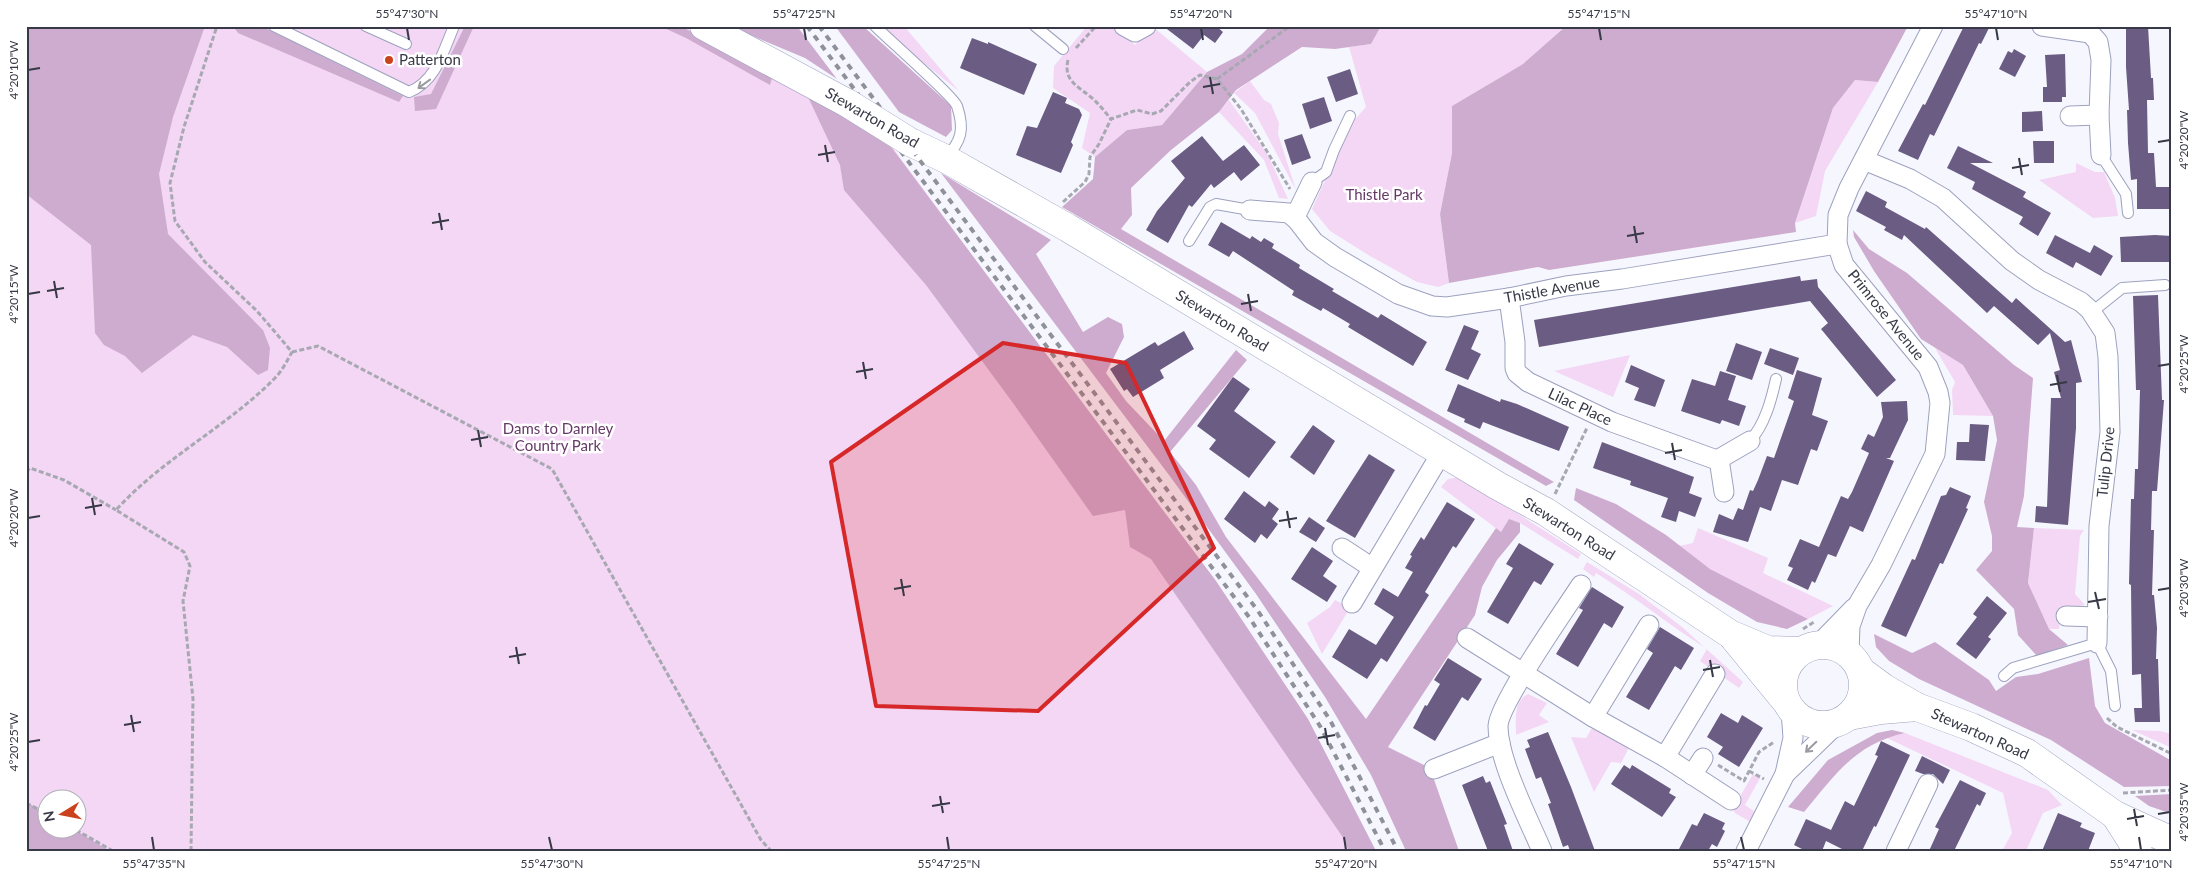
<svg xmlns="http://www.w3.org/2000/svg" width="2198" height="877" font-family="Lato,sans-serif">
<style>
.green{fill:#f3d7f4;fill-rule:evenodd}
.forest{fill:#ceaccf}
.building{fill:#6a5c82}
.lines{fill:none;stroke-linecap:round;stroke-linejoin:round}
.lane-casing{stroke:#9ca1be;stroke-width:12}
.street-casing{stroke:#9ca1be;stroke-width:21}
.secondary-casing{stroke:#9ca1be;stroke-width:29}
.path{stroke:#a7a8b2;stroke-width:3;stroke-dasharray:5 2.5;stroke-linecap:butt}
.lane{stroke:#fff;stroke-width:10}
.street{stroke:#fff;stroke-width:19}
.secondary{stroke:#fff;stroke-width:28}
.rail{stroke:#8e909a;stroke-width:4;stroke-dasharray:6 6;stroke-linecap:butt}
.secondary-bridge-casing{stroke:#9ca1be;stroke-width:29;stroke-linecap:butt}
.secondary-bridge{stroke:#fff;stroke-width:28}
.oneway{stroke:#9b9ca2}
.marked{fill:#d62828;fill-opacity:0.2;stroke:#d62828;stroke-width:4;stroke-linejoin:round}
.ticks{fill:none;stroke:#373946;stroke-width:2}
.poi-dot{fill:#cb421c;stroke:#fff;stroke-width:2}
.labels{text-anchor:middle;stroke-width:5;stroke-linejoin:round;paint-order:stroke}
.poi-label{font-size:15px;fill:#373946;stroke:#fff;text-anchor:start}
.street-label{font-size:15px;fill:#373946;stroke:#fff}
.park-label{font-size:15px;fill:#653967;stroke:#fff}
.neatline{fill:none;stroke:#373946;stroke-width:2}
.ticks-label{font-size:12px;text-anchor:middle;fill:#373946}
</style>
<rect width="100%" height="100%" fill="#f6f7fe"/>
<!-- green -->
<g class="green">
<path d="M26,26H705L870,117L1118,453L1216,581L1308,719L1376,851H26ZM48,800H78V830H48Z"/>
<path d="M882,26H904L959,91L898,43Z"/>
<path d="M1087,26H1113L1135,45L1152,26L1207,72L1162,125L1127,130L1095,157L1082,148L1090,113L1053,88L1054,66Z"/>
<path d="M1381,26H1566L1523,64L1452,106V153L1440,214L1449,283L1438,287L1417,282L1370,256L1330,231L1312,209L1350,125L1366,107L1349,47L1371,44Z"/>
<path d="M1855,80L1878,82L1825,171L1816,216L1795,223L1833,108Z"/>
<path d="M1250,81L1264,100L1271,104L1279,123L1278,134L1296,190L1255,113L1234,93Z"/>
<path d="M1229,100L1268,155L1288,199L1279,198L1264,160L1219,112Z"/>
<path d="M2076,163L2095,172H2104L2115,198L2118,216L2093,218L2039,180L2076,172Z"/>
<path d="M1935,348L1963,365L1993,416L1953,415L1952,390L1955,382Z"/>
<path d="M1630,355L1613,397L1554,371Z"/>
<path d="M1460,477L1581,554L1578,559L1520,523L1509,520L1501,532L1441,487L1448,479Z"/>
<path d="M1698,528L1768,558L1763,573L1833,606L1808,619L1710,569L1679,546L1693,543Z"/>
<path d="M2034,528L2084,530L2080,536L2075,594L2085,605L2062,609L2059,629H2049L2028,583Z"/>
<path d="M1587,562L1639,594L1682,627L1743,682L1739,688L1700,661L1707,649C1669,625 1635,597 1596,573L1594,577L1583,569Z"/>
<path d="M1335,600L1350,608L1322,654L1307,623L1330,607Z"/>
<path d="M1528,694L1547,703L1539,715L1549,722L1516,735C1516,721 1513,701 1528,694Z"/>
<path d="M1595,723L1631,744L1621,763L1611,762L1594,792L1571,737L1586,738Z"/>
<path d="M2132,730L2160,731L2172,734V748Z"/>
<path d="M1905,733L2048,790L2062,805L2043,813L2026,851H2002L2012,833L2003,793L1885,737Z"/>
<path d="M1753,774L1760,778L1745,805L1758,814L1754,824L1735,813L1733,809Z"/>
</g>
<!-- forest -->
<g class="forest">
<path d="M26,26H205L173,117L159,174L168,234L263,330L270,348L268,370L258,375L227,347L193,335L142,373L125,356L104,345L95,333L91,245L26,194Z"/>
<path d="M233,26H261L403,96L399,102L238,33Z"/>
<path d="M465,26H474L436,109L415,111L414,97L431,94Z"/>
<path d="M660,26H681L772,78L770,85L686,38Z"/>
<path d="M729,26H797L837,79L805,58Z"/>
<path d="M835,26H863L951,106L952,130L946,137L899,112Z"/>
<path d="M1270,26H1381L1371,44L1335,49L1302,47L1236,90L1219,112L1171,150L1131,188L1132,215L1121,229L1554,482L1546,486L1062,207L1093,179L1095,157L1127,130L1162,125L1207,72L1242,54Z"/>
<path d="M1566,26H1908L1878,82L1855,80L1833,108L1795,223L1796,232L1549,270L1538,267L1449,283L1440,214L1452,153V106L1523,64Z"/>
<path d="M808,97L883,136L1216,581L1308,719L1376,851H1349L1342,836L1151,559L1130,547L1125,510L1093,516L1013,403L926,285L844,190L840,165Z"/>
<path d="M941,173L1051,240L1036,254L1083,332L1108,317L1122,324L1124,337L1106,373L1126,401L1164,441L1236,350L1247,360L1170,452L1196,485L1226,537L1366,719L1496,528L1501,532L1509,519L1520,523V532L1497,560L1482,587L1475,615L1388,747L1430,768L1459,851H1406L1371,775L1325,697L1256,594L1169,475Z"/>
<path d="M1853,230L1869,249L1907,273L2014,365L2033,378L2024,496L2017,527L2034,528L2028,583L2049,629L2068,645L2037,656L2018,635L2014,609L1976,570L1992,551V536L1984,502L1997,440L1993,416L1963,365L1921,339L1874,271L1854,237Z"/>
<path d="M1576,488L1616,504L1666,535L1710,569L1808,619L1787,629L1757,622L1708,593L1574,500Z"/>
<path d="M1874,634L1912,653L1935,642L1989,680L1996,691L2016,677L2038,674L2089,658L2095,706L2105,723L2172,761V786L2124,787L2051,740L1919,679L1889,661L1876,647Z"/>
<path d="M1892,730L1905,733C1855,744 1835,775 1804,812L1788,807L1828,760L1877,733Z"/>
<path d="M2172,794V814L2149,806L2135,796Z"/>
<path d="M26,802L47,814L48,830H75L110,851H26Z"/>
</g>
<!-- building -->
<g class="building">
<path d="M1163,26H1216L1223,32L1215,43L1204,35L1193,49Z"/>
<path d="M1964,26H1990L1981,44L1979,43L1934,136L1930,134L1918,160L1898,151L1923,104L1925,105Z"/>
<path d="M2126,26H2148L2151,78H2153L2154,100H2147L2148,153H2154L2156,187H2171V209H2137V179L2131,180L2128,143L2127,110H2129L2126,67Z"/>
<path d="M972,38L988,44V42L1037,64L1024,95L960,68Z"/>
<path d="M2014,49L2026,56L2015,77L1999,69L2008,51L2012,53Z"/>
<path d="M2065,54L2066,97H2062V102H2043V87H2047L2045,55Z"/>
<path d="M1350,69L1358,94L1336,102L1327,77Z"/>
<path d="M1053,92L1067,98L1065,103L1079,109L1082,115L1071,142L1073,145L1061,173L1016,155L1027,126L1037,128Z"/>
<path d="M1324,97L1332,121L1310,129L1302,104Z"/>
<path d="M2042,111L2043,131L2022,132V112Z"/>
<path d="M1302,134L1311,158L1292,165L1284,140Z"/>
<path d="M1202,136L1223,161L1244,145L1260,165L1241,181L1234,172L1214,188L1211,184L1192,207L1189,205L1168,243L1146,230L1157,211L1185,178L1171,161Z"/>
<path d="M2033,141H2054V163H2034Z"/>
<path d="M1958,146L1993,163H1970L2026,192L2023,197L2051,213L2038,236L2019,224L2023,217L1972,189L1975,182L1947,168Z"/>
<path d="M1866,191L1887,202L1885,207L1925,229L1926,227L2012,303L2016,298L2065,342L2071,340L2082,382L2076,383V428L2068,525L2035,522L2036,506L2047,507L2051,398H2061L2054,372L2060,370L2050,333L2038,345L1994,306L1987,313L1904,235L1902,240L1884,230L1886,227L1856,211Z"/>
<path d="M1221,222L1250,239L1252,236L1261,242L1264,238L1274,244L1272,248L1300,265L1299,268L1334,289L1332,291L1378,318L1381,314L1427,342L1413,366L1348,327L1350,324L1323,308L1321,311L1292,295L1294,291L1233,251L1229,257L1208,245Z"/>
<path d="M2055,235L2090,253L2094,245L2113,256L2101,276L2076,262L2073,268L2046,253Z"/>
<path d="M2155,235L2172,236V262H2121L2120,237Z"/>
<path d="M1800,276L1801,281L1817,279L1818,287L1896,380L1877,397L1821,329L1828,323L1810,301L1539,347L1534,320Z"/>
<path d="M2158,295L2162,400H2164L2157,491H2152L2151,530H2154L2152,595H2154L2157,628L2156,659H2158L2160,722H2135L2134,708H2142L2141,674L2132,675L2131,585L2129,584L2131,499H2134L2135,469H2138L2140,390H2136L2133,296Z"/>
<path d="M1464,325L1479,331L1471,349L1481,354L1468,380L1445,370Z"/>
<path d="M1184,331L1194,349L1160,370L1164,378L1133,397L1127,389L1124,391L1110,369L1155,342L1158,346Z"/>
<path d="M1736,343L1762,352L1752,380L1726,371Z"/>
<path d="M1770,348L1799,358L1793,375L1764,364Z"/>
<path d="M1631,365L1665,380L1655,407L1634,400L1639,388L1625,382Z"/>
<path d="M1797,370L1822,378L1812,415L1828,421L1817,451L1811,449L1798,485L1782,480L1771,511L1760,507L1748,542L1713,532L1719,514L1733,520L1738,508L1743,510L1750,490L1753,491L1758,480L1767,456L1774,458L1794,401L1788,398Z"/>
<path d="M1720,371L1736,376L1728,400L1746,406L1739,426L1722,420L1720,424L1681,411L1692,379L1715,386Z"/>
<path d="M1233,377L1250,389L1234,411L1276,442L1249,478L1209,449L1216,440L1197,426Z"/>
<path d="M1458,384L1500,402L1501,399L1517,404L1569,427L1559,451L1483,422L1480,429L1464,422L1465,419L1447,411Z"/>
<path d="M1907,401L1908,420L1890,458H1886L1894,461L1863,532L1850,526L1836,557L1828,554L1815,583L1812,581L1808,590L1787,580L1793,568L1788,566L1800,539L1819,547L1841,496L1848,499L1852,492L1869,453L1861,449L1868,434L1874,437L1883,417L1881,402Z"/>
<path d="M1970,424L1989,425L1985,461L1956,460L1957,442H1969Z"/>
<path d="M1313,425L1335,441L1314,475L1290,457Z"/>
<path d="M1602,442L1694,477L1689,493L1702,498L1695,517L1679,511L1676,522L1661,517L1668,498L1630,485L1631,481L1593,468Z"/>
<path d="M1369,454L1395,470L1355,538L1326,521Z"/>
<path d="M1950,487L1971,496L1966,508L1968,509L1943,564L1940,563L1906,637L1881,626L1912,559L1915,560L1941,496L1946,495Z"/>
<path d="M1244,491L1265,507L1269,501L1279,509L1272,519L1278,524L1267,539L1261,534L1255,543L1224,519Z"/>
<path d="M1447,502L1475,519L1456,548L1453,546L1425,592L1429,595L1387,662L1381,658L1367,679L1332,657L1349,629L1376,645L1394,617L1374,604L1383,588L1398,597L1413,572L1405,568L1412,556L1410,555L1421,537L1424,540Z"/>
<path d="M1309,517L1325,528L1316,542L1299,532Z"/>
<path d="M1519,543L1554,564L1541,585L1534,581L1508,624L1487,612L1513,568L1506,564Z"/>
<path d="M1312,547L1333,561L1323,576L1337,586L1327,602L1291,579Z"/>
<path d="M1592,587L1624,607L1612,628L1604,623L1578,667L1556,654L1583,610L1579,608Z"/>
<path d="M1987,596L2007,613L1988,637L1991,639L1976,659L1956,644L1977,617L1973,614Z"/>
<path d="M1660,627L1694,648L1681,670L1675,666L1649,710L1626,697L1653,653L1647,649Z"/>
<path d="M1448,658L1482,679L1468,701L1462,697L1435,741L1413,728L1425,705L1427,706L1440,684L1434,680Z"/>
<path d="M1721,713L1738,723L1742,715L1763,728L1739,767L1718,754L1723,747L1707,737Z"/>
<path d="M1548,732L1571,787L1595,851H1570L1568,845L1563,847L1548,804L1551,803L1541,777L1536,779L1525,749L1530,747L1527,740Z"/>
<path d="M1881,741L1910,755L1876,827L1874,826L1862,851H1846L1826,841L1822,851H1806L1794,845L1806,819L1831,830L1845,801L1854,806L1878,756L1875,755Z"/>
<path d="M1922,756L1950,770L1943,784L1933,774H1923L1915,771Z"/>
<path d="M1624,765L1630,769L1632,765L1671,789L1669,793L1676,797L1662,817L1611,784Z"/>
<path d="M1483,776L1486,783L1490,781L1507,824L1504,825L1513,851H1488L1462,785Z"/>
<path d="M1960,780L1986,793L1980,806L1977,804L1954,851H1929L1939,829L1935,827Z"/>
<path d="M1704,813L1725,823L1722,829L1725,831L1717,847L1712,844L1708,851H1678L1692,824L1697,826Z"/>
<path d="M2058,813L2082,823L2080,827L2095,833L2088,851H2042Z"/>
</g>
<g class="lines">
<!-- lane casing -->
<g class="lane-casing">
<g id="lane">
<path d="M274,26L409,92C436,81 443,52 454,26"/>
<path d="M366,26L406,44"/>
<path d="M875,26C887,38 954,97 957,106C965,130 961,141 946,158"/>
<path d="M1035,26L1063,49"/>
<path d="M2101,155L2126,194L2128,213"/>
<path d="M1312,182L1326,172L1334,150L1350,116"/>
<path d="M1189,241L1210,207L1216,204L1250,210"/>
<path d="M2092,312L2122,288L2165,285"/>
<path d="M1750,441C1765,424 1771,401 1776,379"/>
<path d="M2004,676L2013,668L2097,643L2111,671L2115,706"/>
</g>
</g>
<!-- street casing -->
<g class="street-casing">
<g id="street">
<path d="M1124,26L1135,32L1146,26"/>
<path d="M2042,26L2090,33L2098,42L2101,60L2099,115L2101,155"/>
<path d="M2070,116L2099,115"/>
<path d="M1864,160L1910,179L1943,198L2012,261L2039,280L2081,302L2090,310L2105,333L2108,357L2110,432L2099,526L2097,643"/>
<path d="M1250,210L1289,213L1297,220L1314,242L1335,257L1398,294L1432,306L1447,307L1509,298L1566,286L1622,279L1837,244"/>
<path d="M1295,217L1312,182"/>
<path d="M1509,298L1515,342V368L1517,373L1528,382L1612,422L1714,459H1719L1750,441"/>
<path d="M1719,459L1724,492"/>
<path d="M1342,548L1371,567"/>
<path d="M1352,603L1442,452"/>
<path d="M2066,616L2098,617"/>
<path d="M1467,638L1593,717L1665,757L1731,800"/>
<path d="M1818,645L1854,608"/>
<path d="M1849,653L1850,626L1857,606L1881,565L1935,454L1940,403L1938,392L1928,367L1844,265L1837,244L1838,215L1849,188L1933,26"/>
<path d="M1593,717L1649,625"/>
<path d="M1665,757L1715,674"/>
<path d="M1434,769L1500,743"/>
<path d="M1785,774L1838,723"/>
<path d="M1692,775L1703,758"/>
<path d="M1542,851C1528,818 1498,760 1498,726C1499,703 1565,610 1581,585"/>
<path d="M1746,851L1785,774L1793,738L1791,710"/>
<path d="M1896,851L1928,784"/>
</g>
</g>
<!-- secondary casing -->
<g class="secondary-casing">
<g id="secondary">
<path d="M704,26L849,104"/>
<path d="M910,142L946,159L1068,228L1498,486L1546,512L1730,634L1768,650L1800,651"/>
<path d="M1734,638L1784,699"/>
<circle cx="1823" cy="685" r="40"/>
<path d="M1861,671L1884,688L1917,707L1971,727L2027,753L2115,815L2172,841"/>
<path d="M1849,716L1881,710L1917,707"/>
<path d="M2115,815L2138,851"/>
</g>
</g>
<!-- path -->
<g class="path">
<path d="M1076,48L1096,26"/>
<path d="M1068,60C1063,81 1078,86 1092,98C1099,104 1105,112 1111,119L1137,110L1152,114L1161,111L1190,82L1200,75L1217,79L1241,109L1290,189"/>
<path d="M1217,79L1290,26"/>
<path d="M1063,202L1085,182L1089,174L1090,157L1099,144L1111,119"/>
<path d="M292,352L318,346L552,469L761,840L771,851"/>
<path d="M26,472L30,468L64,480L116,510"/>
<path d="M1555,494L1587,428"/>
<path d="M1803,629L1814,622"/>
<path d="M2107,718L2117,727L2172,754"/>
<path d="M1718,765L1744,781L1759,752L1774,742"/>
<path d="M1749,771L1764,779"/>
<path d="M2123,793L2172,790"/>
<path d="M26,803L48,814"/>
<path d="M76,830L113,851"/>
<path d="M191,851L193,699L183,601L190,566L184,552L116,510C163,458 227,427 275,378C282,371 287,361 292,352L257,311L205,262L175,221L170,183L184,127L217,26"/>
</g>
<!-- lane -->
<use href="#lane" class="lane"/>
<!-- street -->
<use href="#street" class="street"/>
<!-- secondary -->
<use href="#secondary" class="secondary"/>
<!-- rail -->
<g class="rail">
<path d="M807,26L1249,617L1320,726L1385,851"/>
<path d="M819,26L1258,611L1330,720L1398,851"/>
</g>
<!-- secondary-bridge casing -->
<g class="secondary-bridge-casing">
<path id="secondary-bridge" d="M849,104L910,142"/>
</g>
<!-- secondary-bridge -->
<use href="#secondary-bridge" class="secondary-bridge"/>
</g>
<!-- one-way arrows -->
<defs><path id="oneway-shaft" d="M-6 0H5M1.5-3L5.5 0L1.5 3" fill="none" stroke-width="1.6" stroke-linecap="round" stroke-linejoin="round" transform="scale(1.25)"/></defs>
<g class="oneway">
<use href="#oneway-shaft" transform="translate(424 84) rotate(144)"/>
<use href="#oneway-shaft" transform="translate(1811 747) rotate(136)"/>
</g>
<!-- marked area -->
<path class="marked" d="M1003,343L1126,363L1214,548L1038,711L876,706L831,462Z"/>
<!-- ticks -->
<path class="ticks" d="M407,28L409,40M804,28L806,40M1201,28L1203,40M1599,28L1601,40M1996,28L1998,40M28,70L40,68M1210,77L1213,94M1203,87L1220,84M2158,142L2170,140M825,145L828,162M818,155L835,152M2019,158L2022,175M2012,168L2029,165M439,213L442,230M432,223L449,220M1634,226L1637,243M1627,236L1644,233M54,281L57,298M47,291L64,288M28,294L40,292M1248,294L1251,311M1241,304L1258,301M863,362L866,379M2158,366L2170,364M856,372L873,369M2057,375L2060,392M2050,385L2067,382M478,430L481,447M471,440L488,437M1672,443L1675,460M1665,453L1682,450M92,498L95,515M85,508L102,505M1287,511L1290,528M28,518L40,516M1279,521L1297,518M901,579L904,596M894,589L911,586M2158,590L2170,588M2095,592L2099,609M2088,602L2106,599M516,647L519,664M509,657L526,654M1710,660L1713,677M1703,670L1720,667M131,715L134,732M124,725L141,722M1325,728L1328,745M1318,738L1335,735M28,742L40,740M940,796L943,813M932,806L950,803M2134,809L2137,826M2158,814L2170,812M2127,819L2144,816M152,837L154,850M549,837L552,850M947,837L949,850M1344,837L1346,850M1741,837L1744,850M2139,837L2141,850"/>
<!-- markers -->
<circle class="poi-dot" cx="389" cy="60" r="5"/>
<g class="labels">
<!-- poi labels -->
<g class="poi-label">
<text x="399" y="65">Patterton</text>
</g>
<!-- street labels -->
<g class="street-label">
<text transform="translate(872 118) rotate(30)" y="5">Stewarton Road</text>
<text transform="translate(1552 290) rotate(-10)" y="5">Thistle Avenue</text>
<text transform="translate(1886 315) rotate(51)" y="5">Primrose Avenue</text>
<text transform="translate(1222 321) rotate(31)" y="5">Stewarton Road</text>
<text transform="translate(1580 407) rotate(25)" y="5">Lilac Place</text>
<text transform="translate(2106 462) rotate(-84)" y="5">Tulip Drive</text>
<text transform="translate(1569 529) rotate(32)" y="5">Stewarton Road</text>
<text transform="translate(1980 734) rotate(24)" y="5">Stewarton Road</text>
</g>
<!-- park labels -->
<g class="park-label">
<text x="1384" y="200">Thistle Park</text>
<text x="558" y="434">Dams to Darnley<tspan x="558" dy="17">Country Park</tspan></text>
</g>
</g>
<!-- border -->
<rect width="2198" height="877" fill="none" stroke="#ffffff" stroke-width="55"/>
<!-- north arrow -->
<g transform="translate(62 814) rotate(260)"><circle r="24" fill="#ffffff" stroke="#afb0b5"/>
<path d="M0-4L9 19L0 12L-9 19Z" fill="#cb421c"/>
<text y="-8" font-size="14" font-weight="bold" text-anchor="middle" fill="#373946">N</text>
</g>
<rect x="28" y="28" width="2142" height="822" class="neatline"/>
<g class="ticks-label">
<text x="407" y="18">55°47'30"N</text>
<text x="804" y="18">55°47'25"N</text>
<text x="1201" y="18">55°47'20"N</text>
<text x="1599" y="18">55°47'15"N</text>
<text x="1996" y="18">55°47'10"N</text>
<text transform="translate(14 70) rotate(-90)" y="4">4°20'10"W</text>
<text transform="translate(2184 140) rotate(-90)" y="4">4°20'20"W</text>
<text transform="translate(14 294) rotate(-90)" y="4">4°20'15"W</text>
<text transform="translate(2184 364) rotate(-90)" y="4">4°20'25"W</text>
<text transform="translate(14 518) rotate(-90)" y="4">4°20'20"W</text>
<text transform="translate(2184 588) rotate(-90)" y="4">4°20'30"W</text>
<text transform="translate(14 742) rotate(-90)" y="4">4°20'25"W</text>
<text transform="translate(2184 812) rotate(-90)" y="4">4°20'35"W</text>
<text x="154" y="868">55°47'35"N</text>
<text x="552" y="868">55°47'30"N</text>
<text x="949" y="868">55°47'25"N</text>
<text x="1346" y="868">55°47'20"N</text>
<text x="1744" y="868">55°47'15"N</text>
<text x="2141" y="868">55°47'10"N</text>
</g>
</svg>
